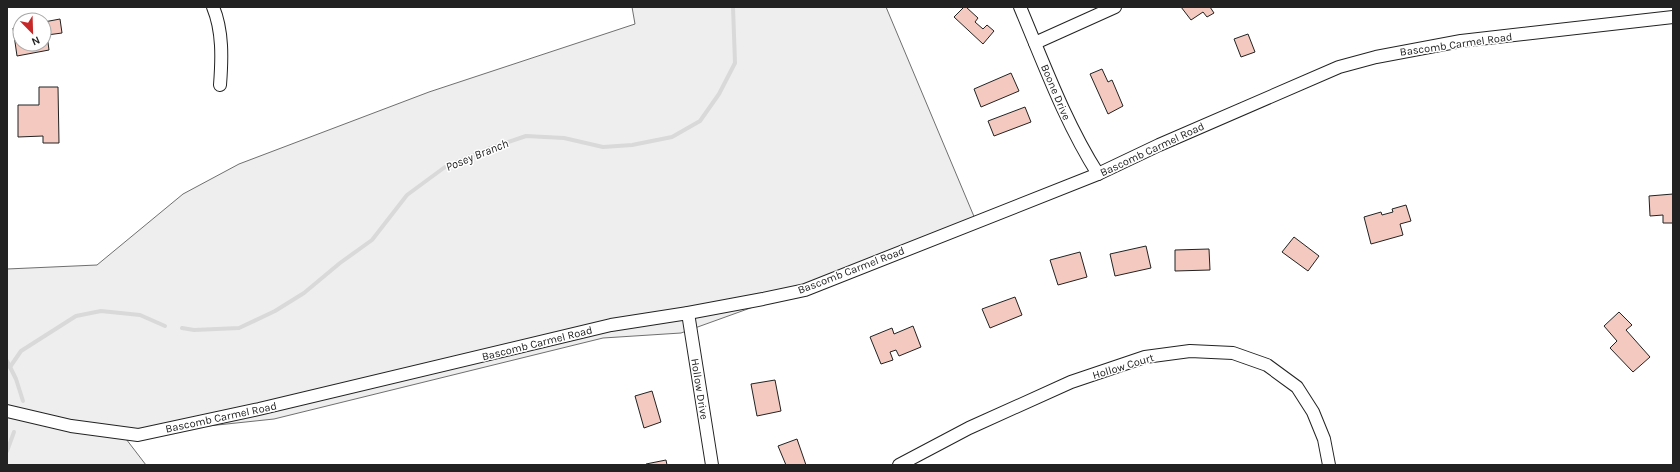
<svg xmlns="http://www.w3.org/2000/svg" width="1680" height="472" font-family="Karla,sans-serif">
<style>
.green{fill:#eee;stroke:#6f6f6f}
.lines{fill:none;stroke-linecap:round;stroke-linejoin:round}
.stream{stroke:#d9d9d9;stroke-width:4}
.building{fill:#f3c9c0;stroke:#222}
.street-casing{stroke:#222;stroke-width:14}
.street{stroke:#fff;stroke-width:12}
.labels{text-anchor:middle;stroke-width:3;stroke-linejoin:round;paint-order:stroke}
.street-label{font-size:11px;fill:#222;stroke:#fff}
.water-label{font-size:12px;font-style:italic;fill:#222;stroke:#fff}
</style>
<rect width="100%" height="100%" fill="#fff"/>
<!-- green -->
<path class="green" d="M632,7H886L978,226L681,333L603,338L274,419L123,435L146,465H7V269L97,265L183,194L239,164L429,92L635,24Z"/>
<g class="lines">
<!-- stream -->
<g class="stream">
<path d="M182,328L194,330L239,328L275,311L304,293L340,263L372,240L407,195L445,167L485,150L526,136L564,138L603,147L632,145L672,137L700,121L719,94L735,63L733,7"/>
<path d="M7,361L16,379L23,401"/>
<path d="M10,367L21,351L76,316L101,311L140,315L165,326"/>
<path d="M7,451L14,432"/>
</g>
</g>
<!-- building -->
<g class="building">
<path d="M964,7H966L978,18L975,22L983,29L987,25L994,31L983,44L954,17Z"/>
<path d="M1181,7H1210L1214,13L1207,17L1203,12L1191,20Z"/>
<path d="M60,19L62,33L47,35L49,50L17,56L13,28L20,26V44H44V22Z"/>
<path d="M1248,34L1255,52L1241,57L1234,39Z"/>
<path d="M1102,69L1108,82L1112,80L1123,106L1108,114L1090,74Z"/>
<path d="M1011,73L1019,91L981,107L974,89Z"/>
<path d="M39,87H58L59,143H43V136L18,137V105H39Z"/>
<path d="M1025,107L1031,122L994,136L988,121Z"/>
<path d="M1673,194V223H1663V215L1650,216L1649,196Z"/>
<path d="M1406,205L1411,221L1400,224L1403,235L1371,244L1364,217L1381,212L1382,215L1393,212L1392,209Z"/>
<path d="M1294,237L1319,256L1308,271L1282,252Z"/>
<path d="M1146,246L1151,268L1115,276L1110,254Z"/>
<path d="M1209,249L1210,270L1175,271V250Z"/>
<path d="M1080,252L1087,277L1058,285L1050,260Z"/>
<path d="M1015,297L1022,315L990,328L982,309Z"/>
<path d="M1619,312L1632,325L1626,330L1650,357L1633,372L1610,348L1617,341L1604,326Z"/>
<path d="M913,326L921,347L899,356L896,350L890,352L893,360L881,364L870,337L892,328L894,334Z"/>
<path d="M775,380L781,411L757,416L751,384Z"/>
<path d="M652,391L661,422L644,428L635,396Z"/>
<path d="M797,439L806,465H786L778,446Z"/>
<path d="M666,460L667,465H646V464Z"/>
</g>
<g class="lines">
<!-- street casing -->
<g class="street-casing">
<g id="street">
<path d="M213,7C223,31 222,59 220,85"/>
<path d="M1020,7C1044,64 1065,122 1098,174"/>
<path d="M1035,43L1115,7"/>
<path d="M688,313L712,465"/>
<path d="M7,411L71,426L138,435L259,409L611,325L688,313L763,299L805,290L1098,174L1159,145L1339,67L1376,57L1461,41L1673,17"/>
<path d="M899,465L969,428L1071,382L1145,357L1190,351L1233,353L1267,365L1297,387L1313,412L1324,439L1329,465"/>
</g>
</g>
<!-- street -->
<use href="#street" class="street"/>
</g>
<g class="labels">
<!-- street labels -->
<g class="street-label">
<text transform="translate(1456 44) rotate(-8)" y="4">Bascomb Carmel Road</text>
<text transform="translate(1056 92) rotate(67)" y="4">Boone Drive</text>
<text transform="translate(1152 149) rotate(-25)" y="4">Bascomb Carmel Road</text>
<text transform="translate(851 270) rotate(-21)" y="4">Bascomb Carmel Road</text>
<text transform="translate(537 343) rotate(-14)" y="4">Bascomb Carmel Road</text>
<text transform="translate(1123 366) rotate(-17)" y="4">Hollow Court</text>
<text transform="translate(700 389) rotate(81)" y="4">Hollow Drive</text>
<text transform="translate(221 417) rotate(-12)" y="4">Bascomb Carmel Road</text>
</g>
<!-- water labels -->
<g class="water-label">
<text transform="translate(477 155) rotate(-22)" y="4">Posey Branch</text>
</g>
</g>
<!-- border -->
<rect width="1680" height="472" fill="none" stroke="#222222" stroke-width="16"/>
<!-- north arrow -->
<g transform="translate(32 32) rotate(157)"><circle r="19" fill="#ffffff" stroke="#a7a7a7"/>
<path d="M0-3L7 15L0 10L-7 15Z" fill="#c62828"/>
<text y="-6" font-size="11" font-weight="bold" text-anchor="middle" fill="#222222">N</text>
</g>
</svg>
